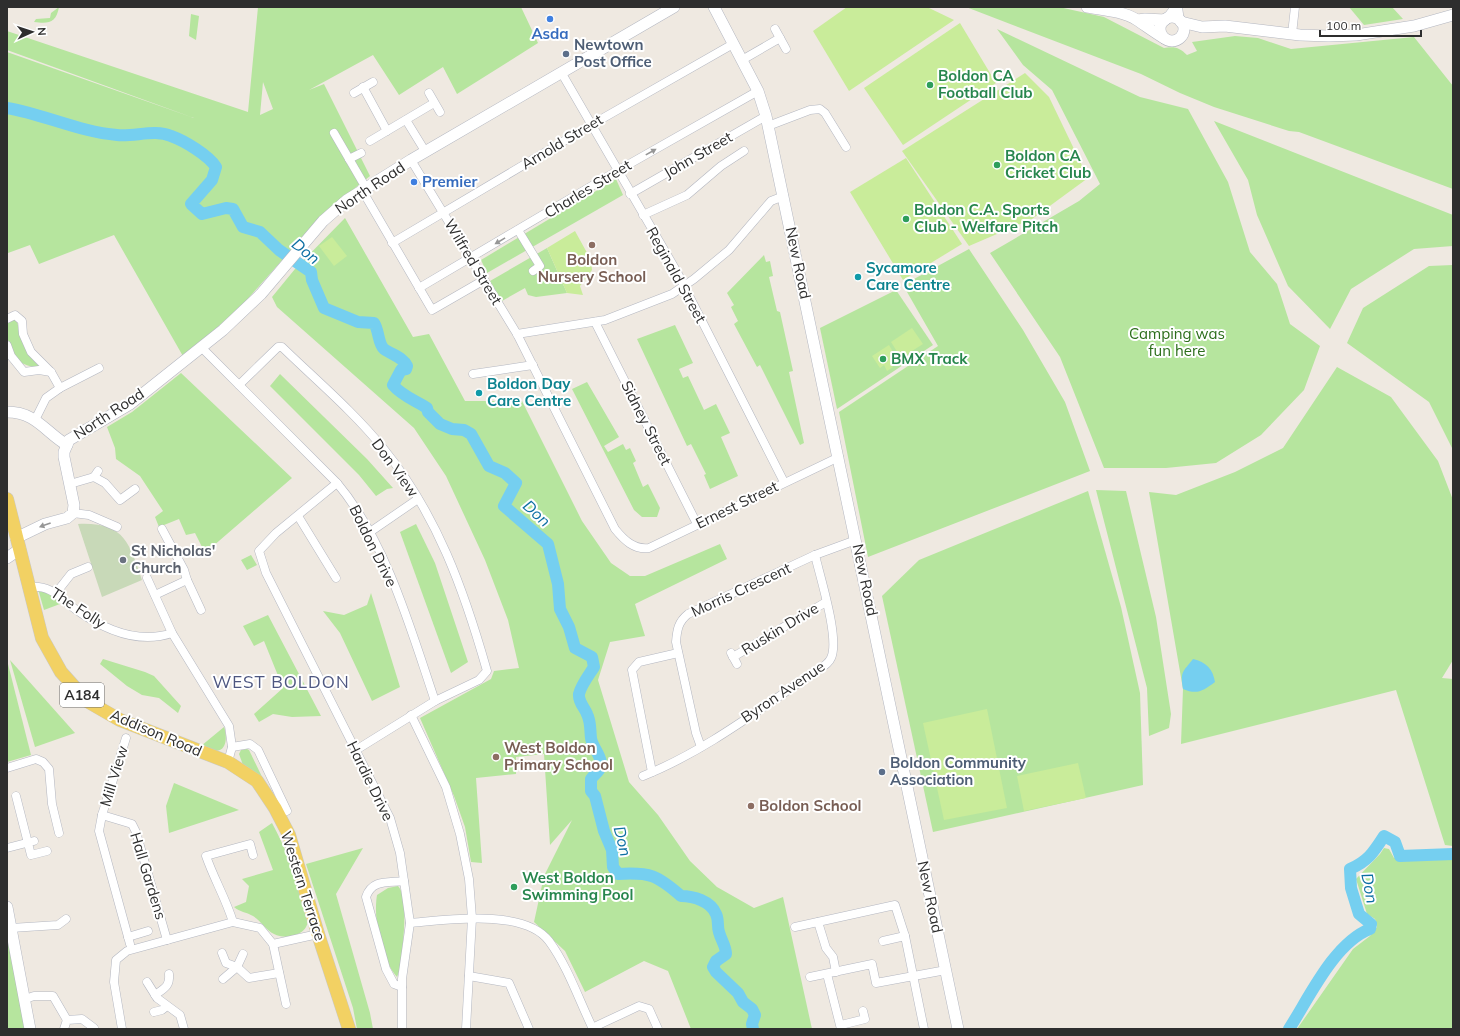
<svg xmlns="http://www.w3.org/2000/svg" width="1460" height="1036" font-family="Mulish,sans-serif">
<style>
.green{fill:#b6e59e;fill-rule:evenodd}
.cemetery{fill:#c8d9b8}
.pitch{fill:#c9ec9a}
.water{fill:#75cff0}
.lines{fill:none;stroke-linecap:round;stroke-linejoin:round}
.river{stroke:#75cff0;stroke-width:12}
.street-casing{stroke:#b4b7c1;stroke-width:9}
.secondary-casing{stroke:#b4b7c1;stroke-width:12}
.primary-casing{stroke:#c9c9c9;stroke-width:14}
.street{stroke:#fff;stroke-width:8}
.secondary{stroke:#fff;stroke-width:11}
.primary{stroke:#f2d163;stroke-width:13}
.oneway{fill:#969696}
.shop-dot{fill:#3f7fe0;stroke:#fff;stroke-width:1.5}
.service-dot{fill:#5c6f8a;stroke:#fff;stroke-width:1.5}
.leisure-dot{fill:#2e9e5b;stroke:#fff;stroke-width:1.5}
.education-dot{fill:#8d6e63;stroke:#fff;stroke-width:1.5}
.culture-dot{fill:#0f9aa8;stroke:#fff;stroke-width:1.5}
.worship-dot{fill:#6b7280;stroke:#fff;stroke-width:1.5}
.labels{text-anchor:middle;stroke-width:4;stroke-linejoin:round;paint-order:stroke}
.shield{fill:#fff;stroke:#6d6d6d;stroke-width:1}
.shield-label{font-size:14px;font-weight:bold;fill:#2e2e2e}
.shop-label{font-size:15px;font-weight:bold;fill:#366cbe;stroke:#fff}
.service-label{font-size:15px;font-weight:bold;fill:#4e5e75;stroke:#fff;text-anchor:start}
.leisure-label{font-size:15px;font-weight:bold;fill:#27864d;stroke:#fff;text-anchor:start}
.street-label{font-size:15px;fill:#2e2e2e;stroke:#fff}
.education-label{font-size:15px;font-weight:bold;fill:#785e54;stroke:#fff;text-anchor:start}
.culture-label{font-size:15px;font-weight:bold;fill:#0d838f;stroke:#fff;text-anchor:start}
.park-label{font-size:15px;fill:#2c6e1b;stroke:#fff}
.worship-label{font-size:15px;font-weight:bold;fill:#5b616d;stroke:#fff;text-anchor:start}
.water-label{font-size:16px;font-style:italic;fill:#0d6fa3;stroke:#fff}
.quarter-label{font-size:17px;letter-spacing:1px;fill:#4d5680;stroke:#fff}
</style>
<rect width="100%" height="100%" fill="#efe9e1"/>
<!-- green -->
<g class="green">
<path d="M59,7C56,23 49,24 34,22L36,19L50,18L51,13Z"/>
<path d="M258,7H521L538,43L457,94L443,67L399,95L373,55L309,90L324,84L370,176L324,213L245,302L184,358L114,235L39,264L30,245L8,253L7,52L194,118L7,50V31L248,112ZM263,82L273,109L260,115Z"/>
<path d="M966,7H1059L1104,17L1164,48C1175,46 1180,48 1187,55L1197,51L1192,42L1235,36L1258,38L1291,49L1414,37L1453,86V189L1299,132L1289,131L1214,107L1180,93L1141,74Z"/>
<path d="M1349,7H1392L1403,19L1364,25Z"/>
<path d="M191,14L199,16L196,40L189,36Z"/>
<path d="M997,29L1140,97L1188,109L1228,182L1250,252L1277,284L1290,324L1320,346L1304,390L1261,435L1216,463L1166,468H1104L1060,357L990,253L1079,201L1100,184L1052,90L1023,65Z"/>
<path d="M1214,121L1453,215V246L1414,249L1351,289L1330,329L1288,286L1257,215L1248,180Z"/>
<path d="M616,179L623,195L487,273L481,260Z"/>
<path d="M345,218L413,337L429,334L465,401H522L582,521L611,563L630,576H645L720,544L727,559L635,604L645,636L610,642L598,680L629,782L658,815L690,861L717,887L754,908L783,897L812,1029H691L668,971L644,961L585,992L565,951L534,922L544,876L572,820L550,845L544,754L516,757V774L476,778L482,863L471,862L465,827L454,796L420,718L491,679L494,671L519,668L508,620L485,560L446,476L414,428L277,307L272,297L295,269Z"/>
<path d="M547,248L567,293L536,297L528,295L525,288L502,301L490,281Z"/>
<path d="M969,249L1023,330L1065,402L1090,471L868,557L839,412L938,346L903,285Z"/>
<path d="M764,255L766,262L770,261L773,276L769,277L777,311L780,312L793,371L789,372L804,443L800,445L760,365L757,367L734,324L738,321L731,307L734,305L727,293Z"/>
<path d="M1453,265V450L1429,402L1347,343L1363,308L1429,266Z"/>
<path d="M896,290L933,345L837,409L820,328Z"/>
<path d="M11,319L17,320C21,343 24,351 41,368C12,366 7,349 7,323Z"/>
<path d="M675,325L693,363L679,369L683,378L688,376L704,410L716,404L730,433L721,437L738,476L710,489L704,475L706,474L691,444L687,446L637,339Z"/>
<path d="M1337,367L1391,397L1438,461L1453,500V660L1442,678L1453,679V846L1445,845L1396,690L1181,744L1183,689L1149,492L1176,495L1235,472L1283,448Z"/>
<path d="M181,373L292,478L205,553L195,533L186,535L179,519L159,527L155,517L163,511L140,476L116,459L115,448L107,427L132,412Z"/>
<path d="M280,374L367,459L393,488L387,489L376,496L359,475L270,386Z"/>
<path d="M587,382L619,437L604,446L608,452L623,444L626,450L630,448L636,461L633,463L643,487L648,484L660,508L657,517H642L634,510L572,389Z"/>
<path d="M1096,490L1126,491L1156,617L1171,714L1169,728L1149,736L1147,688Z"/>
<path d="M1088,491L1121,607L1140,693L1143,785L933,832L882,596L919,560Z"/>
<path d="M416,524L435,563L468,662L451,673L400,532Z"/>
<path d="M251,555L257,565L247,570L241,560Z"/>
<path d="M38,589C49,592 54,595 60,604L44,610Z"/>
<path d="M371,593L400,687L372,701L340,633L323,611L344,615L367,605Z"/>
<path d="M268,615L321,716L292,717L273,714L259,722L254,714L283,688L264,641L254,646L243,626Z"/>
<path d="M103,659L145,672L154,676L181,706L178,713L159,698L142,695L127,686L100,664Z"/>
<path d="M7,660L31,755L7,762Z"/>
<path d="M10,660L75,733L35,747Z"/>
<path d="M224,727C227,735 228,752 214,751C210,750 205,747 201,746Z"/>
<path d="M247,749L249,750L266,785L243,765L239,754L241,750Z"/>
<path d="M174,783L239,810L169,833L166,806Z"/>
<path d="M272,823C286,849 296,875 304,903C305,908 309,915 308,920C307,936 286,940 274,934C266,930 261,921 253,916C246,912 240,912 234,907L246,902L249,886L242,879L273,870L259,832Z"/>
<path d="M363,848L336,894L370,1013L373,1029H357L353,1008L306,864Z"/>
<path d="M1384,848L1389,849L1394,858L1453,859V1029H1297L1353,949L1370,936L1377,927L1375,919L1367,914L1356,879L1380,854Z"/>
<path d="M398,886C410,898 402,952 400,969L397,977C381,959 373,918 377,895L388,888Z"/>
<path d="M7,935L25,1029H7Z"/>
</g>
<!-- cemetery -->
<path class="cemetery" d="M78,524C124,522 129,542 142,580L102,597Z"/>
<!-- pitch -->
<g class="pitch">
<path d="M847,7H927L954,20L849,91L813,31Z"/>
<path d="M960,23L996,83L903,145L864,88Z"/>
<path d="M1025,73L1049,97L1088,178L1032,219L969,246L902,151Z"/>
<path d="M906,158L962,244L903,280L850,192Z"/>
<path d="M575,231L591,260L592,270L580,286L583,295L567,293L547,248Z"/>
<path d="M332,237L347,256L334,266L319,246Z"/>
<path d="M912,328L923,344L901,358L891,342Z"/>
<path d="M889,345L896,357L890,361L893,367L887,371L884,365L880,368L872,356Z"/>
<path d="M987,709L1007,808L944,820L923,723Z"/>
<path d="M1078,763L1086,798L1024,811L1017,776Z"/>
</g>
<!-- water -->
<path class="water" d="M1193,659C1206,662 1213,669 1215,682C1203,691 1197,695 1183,689C1180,671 1183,672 1193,659Z"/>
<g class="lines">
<!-- river -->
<g class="river">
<path d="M7,108C43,114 80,132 117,135C134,137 155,129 171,136C185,141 208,155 216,167L212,180L191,204L202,214L226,208L233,209L243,227L260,232L279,250L311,272L312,280L324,308L358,322L374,323C379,330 378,344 384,349C392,355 403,357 407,366L406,369L401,370L393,385C402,396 415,400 427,408L428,412L440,424L452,429L464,430L471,434L489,466L505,473L516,483L504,506L548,544L558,584L560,609L569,627L575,648L592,657L594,667C589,675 581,685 579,694C578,702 585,708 587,714C591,722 590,730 591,738C592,748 606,760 599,770C597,773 593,776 591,779V791L595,796L604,831L612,850L613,867L618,874C650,872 657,875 681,896C693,896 711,901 716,914C719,920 717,926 719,932C721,940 726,946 726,954L716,961L713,967L716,972L738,993L743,1002L752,1009L755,1015L752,1024L753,1029"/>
<path d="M1289,1029C1309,998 1334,943 1370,929L1371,924L1359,914L1351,888L1350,869C1368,861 1373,853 1384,836L1395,842L1400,856L1453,854"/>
</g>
<!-- street casing -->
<g class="street-casing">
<g id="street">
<path d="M1178,7L1180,21"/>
<path d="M1166,19L1175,7"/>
<path d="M775,29L786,49"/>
<path d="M1292,34L1295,7"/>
<path d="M742,60L780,38"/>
<path d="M561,72L677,272L784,482"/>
<path d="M363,87L387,131"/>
<path d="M354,93L373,82"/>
<path d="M429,93L440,112"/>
<path d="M406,120L425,151"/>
<path d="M768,126L810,110L820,109L825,113L846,147"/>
<path d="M334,133L366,188"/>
<path d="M370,141L434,103"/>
<path d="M349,159L361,153"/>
<path d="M411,160L517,334L615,529C624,540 634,550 649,548L839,457"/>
<path d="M362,190L432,310L484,280"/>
<path d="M630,194L766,116"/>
<path d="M643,215L687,195L721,166L744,151"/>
<path d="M518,230L540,266L533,271"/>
<path d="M392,243L591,125L733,44"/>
<path d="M419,288L617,171L758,91"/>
<path d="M7,319L15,315L22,321L23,334L31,352L51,372L60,388"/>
<path d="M595,322L697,524"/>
<path d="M517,334L605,320L672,294L694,279L729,250L771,201L784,196"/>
<path d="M7,345L11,356L24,372L39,370L51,372"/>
<path d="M202,348L337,483C386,541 411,630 435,701"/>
<path d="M473,374L533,365"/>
<path d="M239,385L278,347H282C316,380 353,411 383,448C437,514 464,590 487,671L479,680L435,701L356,750"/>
<path d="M35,420L46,398L60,388L99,368"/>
<path d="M94,477L105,483L120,500L135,489"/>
<path d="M337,483L276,533L259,551L266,573L390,818L400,853L410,923L402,979V1029"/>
<path d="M70,484L94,477L98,471"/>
<path d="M73,513L89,515L117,527"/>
<path d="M298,516L336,578"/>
<path d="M162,529L184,570L187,580L201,610"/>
<path d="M370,532L418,499"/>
<path d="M147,578L172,633L229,726L232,747L228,762"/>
<path d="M30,587C51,585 59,597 75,609C103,629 137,645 172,633"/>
<path d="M56,593L71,574L88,567"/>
<path d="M155,595L187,580"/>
<path d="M731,653L737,664"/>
<path d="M733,657L826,602"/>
<path d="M411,715L446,787L460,834L469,879L472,918L466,1029"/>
<path d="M232,747L250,744L258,750L287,811"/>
<path d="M701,747L696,733L676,642C677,630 678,622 688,614L815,555L856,540"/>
<path d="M7,768L36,759L43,762L49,769L52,804L59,833"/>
<path d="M652,772L632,670L639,662L678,653"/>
<path d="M643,776C706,751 762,707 818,670C823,667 829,663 831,658C840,639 820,577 815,555"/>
<path d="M16,796L31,855L47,851"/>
<path d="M102,815L126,738"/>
<path d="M7,848L34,841"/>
<path d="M233,922C226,899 214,879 206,856L250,844L253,855"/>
<path d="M818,922L826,948L833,957L836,972"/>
<path d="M410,923C446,920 524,908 549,941C568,967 579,1000 593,1029"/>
<path d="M795,927L895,905L905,936L924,1029"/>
<path d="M11,928L58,925L66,919"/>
<path d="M128,937L148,931"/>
<path d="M883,941L905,936"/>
<path d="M130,944L99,831L102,815L132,824L136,832L167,940"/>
<path d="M273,944L286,1004"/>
<path d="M222,953L226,963L237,967L249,978L279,973"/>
<path d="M827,974L841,1029"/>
<path d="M469,976L509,983L529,1029"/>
<path d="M810,977L872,964L876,983L946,970"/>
<path d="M223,979L237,967L243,954"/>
<path d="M147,982L157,998L180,1015L184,1029"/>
<path d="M402,987L394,984L386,969L366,897C372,879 388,883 404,881"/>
<path d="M155,995C165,988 170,986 169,974"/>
<path d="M25,999L34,996H53L67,1020"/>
<path d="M154,1012L162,1010L167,1006"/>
<path d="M841,1025L865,1019L863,1011"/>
<path d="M592,1028L639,1006L649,1009L658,1029"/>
<path d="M64,1029L67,1020L82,1019L94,1028"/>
<path d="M122,1029L114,982L116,960L127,951L233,922L260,928L273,944L318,934"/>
</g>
</g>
<!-- secondary casing -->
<g class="secondary-casing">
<g id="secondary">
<path d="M714,7L758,91L766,116L958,1029"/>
<path d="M1087,7C1104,10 1123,11 1137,20C1146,26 1154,32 1164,38"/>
<circle cx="1172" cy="29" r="12"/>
<path d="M1138,20L1145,19L1165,20"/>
<path d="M1181,22L1202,27L1225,26L1300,35L1329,36L1356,35L1414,26L1453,15"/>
<path d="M7,412C36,412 45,432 67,445"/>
<path d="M16,538L45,524L67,518L73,513L74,505L64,457V452L69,440L130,404L223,330L261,294L323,221L347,200L411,160L674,7"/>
<path d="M7,558L20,549"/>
<path d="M7,907L30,1029"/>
</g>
</g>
<!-- primary casing -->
<g class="primary-casing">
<path id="primary" d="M7,499L42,638L61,672L87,701L120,720L228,762L257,781L275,808L289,835L318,934L349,1029"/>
</g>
<!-- street -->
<use href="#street" class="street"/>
<!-- secondary -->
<use href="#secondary" class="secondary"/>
<!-- primary -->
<use href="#primary" class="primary"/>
</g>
<!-- one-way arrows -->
<defs><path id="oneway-solid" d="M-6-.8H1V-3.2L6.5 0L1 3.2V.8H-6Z"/></defs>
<g class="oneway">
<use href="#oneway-solid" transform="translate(651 152) rotate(-29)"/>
<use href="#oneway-solid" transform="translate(500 241) rotate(149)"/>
<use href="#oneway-solid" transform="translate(45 525) rotate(160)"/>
</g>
<!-- markers -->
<g class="shop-dot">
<circle cx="550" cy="19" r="4"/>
<circle cx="414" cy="182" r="4"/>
</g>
<g class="service-dot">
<circle cx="566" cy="54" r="4"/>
<circle cx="882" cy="772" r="4"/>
</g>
<g class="leisure-dot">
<circle cx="930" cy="85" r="4"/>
<circle cx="997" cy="165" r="4"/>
<circle cx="906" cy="219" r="4"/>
<circle cx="883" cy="359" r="4"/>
<circle cx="514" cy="887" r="4"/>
</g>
<g class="education-dot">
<circle cx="592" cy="245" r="4"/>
<circle cx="496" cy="757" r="4"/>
<circle cx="751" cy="806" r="4"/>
</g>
<g class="culture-dot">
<circle cx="858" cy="277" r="4"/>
<circle cx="479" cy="393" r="4"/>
</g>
<circle class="worship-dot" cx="123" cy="560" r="4"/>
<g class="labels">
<!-- shield labels -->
<rect class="shield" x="60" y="683" width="44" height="24" rx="3"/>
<g class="shield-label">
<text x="82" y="700">A184</text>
</g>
<!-- shop labels -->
<g class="shop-label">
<text x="550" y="39">Asda</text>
<text x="422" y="187" text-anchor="start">Premier</text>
</g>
<!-- service labels -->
<g class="service-label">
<text x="574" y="50">Newtown<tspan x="574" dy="17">Post Office</tspan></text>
<text x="890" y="768">Boldon Community<tspan x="890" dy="17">Association</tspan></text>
</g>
<!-- leisure labels -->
<g class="leisure-label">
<text x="938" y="81">Boldon CA<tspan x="938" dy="17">Football Club</tspan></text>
<text x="1005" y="161">Boldon CA<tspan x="1005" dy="17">Cricket Club</tspan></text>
<text x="914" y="215">Boldon C.A. Sports<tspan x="914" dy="17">Club - Welfare Pitch</tspan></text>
<text x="891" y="364">BMX Track</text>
<text x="522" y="883">West Boldon<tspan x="522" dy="17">Swimming Pool</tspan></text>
</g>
<!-- street labels -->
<g class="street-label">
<text transform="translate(562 142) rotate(-31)" y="5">Arnold Street</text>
<text transform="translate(698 155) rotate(-30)" y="5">John Street</text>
<text transform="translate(370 188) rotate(-34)" y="5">North Road</text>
<text transform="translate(588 189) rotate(-31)" y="5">Charles Street</text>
<text transform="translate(473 262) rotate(59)" y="5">Wilfred Street</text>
<text transform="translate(798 263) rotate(78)" y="5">New Road</text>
<text transform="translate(676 275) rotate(61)" y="5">Reginald Street</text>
<text transform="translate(109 414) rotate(-33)" y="5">North Road</text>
<text transform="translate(646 423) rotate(63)" y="5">Sidney Street</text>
<text transform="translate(395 468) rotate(54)" y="5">Don View</text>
<text transform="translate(737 505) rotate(-26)" y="5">Ernest Street</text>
<text transform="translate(373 546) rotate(64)" y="5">Boldon Drive</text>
<text transform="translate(865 580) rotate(78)" y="5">New Road</text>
<text transform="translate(741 590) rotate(-25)" y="5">Morris Crescent</text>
<text transform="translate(78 608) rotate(33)" y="5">The Folly</text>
<text transform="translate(780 629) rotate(-31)" y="5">Ruskin Drive</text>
<text transform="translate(783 692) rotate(-34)" y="5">Byron Avenue</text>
<text transform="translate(156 733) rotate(23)" y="5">Addison Road</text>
<text transform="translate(114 776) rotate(-73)" y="5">Mill View</text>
<text transform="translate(370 781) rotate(64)" y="5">Hardie Drive</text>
<text transform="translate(148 876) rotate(73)" y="5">Hall Gardens</text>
<text transform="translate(303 886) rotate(72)" y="5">Western Terrace</text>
<text transform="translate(930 897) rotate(78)" y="5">New Road</text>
</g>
<!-- education labels -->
<g class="education-label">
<text x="592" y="265" text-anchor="middle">Boldon<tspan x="592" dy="17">Nursery School</tspan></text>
<text x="504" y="753">West Boldon<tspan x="504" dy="17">Primary School</tspan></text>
<text x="759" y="811">Boldon School</text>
</g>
<!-- culture labels -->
<g class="culture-label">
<text x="866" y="273">Sycamore<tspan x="866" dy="17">Care Centre</tspan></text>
<text x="487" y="389">Boldon Day<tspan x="487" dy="17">Care Centre</tspan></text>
</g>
<!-- park labels -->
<g class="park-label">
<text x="1177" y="339">Camping was<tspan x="1177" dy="17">fun here</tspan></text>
</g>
<!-- worship labels -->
<g class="worship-label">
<text x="131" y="556">St Nicholas'<tspan x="131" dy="17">Church</tspan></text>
</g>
<!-- water labels -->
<g class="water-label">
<text transform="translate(306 251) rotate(39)" y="6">Don</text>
<text transform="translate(537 513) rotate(42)" y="6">Don</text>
<text transform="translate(623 841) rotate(76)" y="6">Don</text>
<text transform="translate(1370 888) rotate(79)" y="6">Don</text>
</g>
<!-- quarter labels -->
<g class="quarter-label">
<text x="281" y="688">WEST BOLDON</text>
</g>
</g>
<!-- border -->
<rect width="1460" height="1036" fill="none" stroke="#2e2e2e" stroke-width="16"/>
<!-- north arrow -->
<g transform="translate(32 32) rotate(87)" stroke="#ffffff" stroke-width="3" paint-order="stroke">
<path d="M0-3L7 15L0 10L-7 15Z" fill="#2e2e2e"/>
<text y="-6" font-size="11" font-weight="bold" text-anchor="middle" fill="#2e2e2e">N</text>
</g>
<!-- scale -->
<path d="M1320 30v6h101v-6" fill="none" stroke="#2e2e2e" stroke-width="2"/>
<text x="1326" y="30" font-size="12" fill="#2e2e2e" stroke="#ffffff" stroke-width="3" paint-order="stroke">100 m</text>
</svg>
